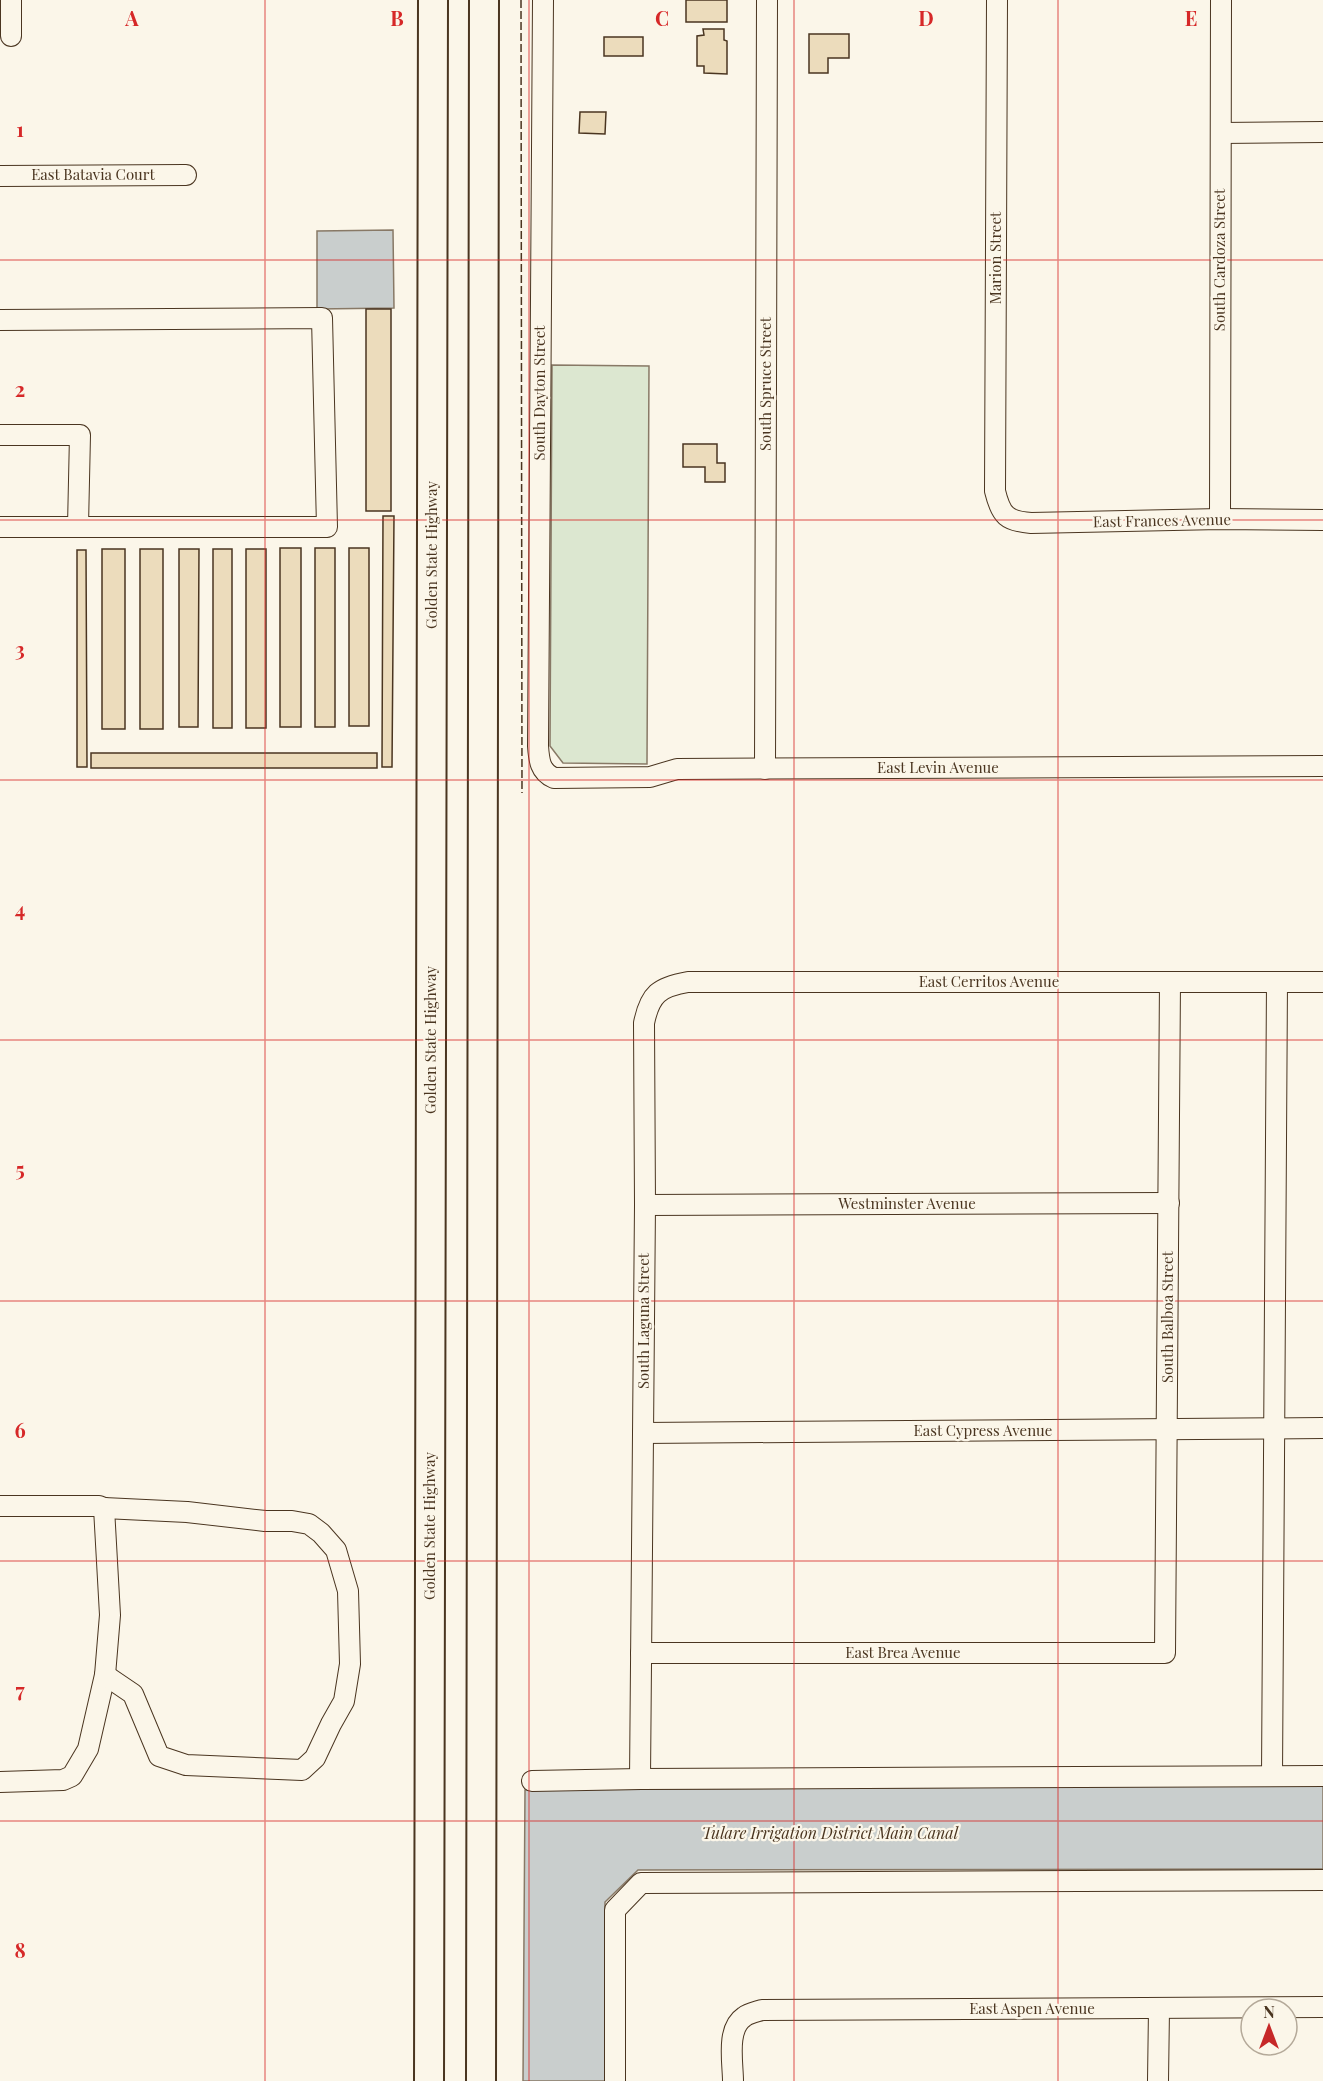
<svg xmlns="http://www.w3.org/2000/svg" width="1323" height="2081" font-family="'Playfair Display',serif">
<style>
.green{fill:#dce7d0;stroke:#887966;stroke-width:1.5}
.water{fill:#c9cecd;stroke:#887966;stroke-width:1.5}
.building{fill:#ecdcbc;stroke:#4a3520;stroke-width:1.5}
.lines{fill:none;stroke-linecap:round;stroke-linejoin:round}
.minor-casing{stroke:#4a3520;stroke-width:22}
.highway-casing{stroke:#4a3520;stroke-width:32}
.minor{stroke:#fbf6e9;stroke-width:20}
.highway{stroke:#fbf6e9;stroke-width:28}
.fence{stroke:#4a3520;stroke-width:1.5;stroke-dasharray:8 3;stroke-linecap:butt}
.grid{fill:none;stroke:#d62828;stroke-width:1.5;stroke-opacity:0.55}
.labels{text-anchor:middle;stroke-width:4.5;stroke-linejoin:round;paint-order:stroke}
.street-label{font-size:15px;fill:#4a3520;stroke:#fbf6e9}
.water-label{font-size:16px;font-style:italic;fill:#4a3520;stroke:#fbf6e9}
.grid-label{font-size:20px;text-anchor:middle;font-weight:bold;fill:#d62828;stroke:#fbf6e9;stroke-width:4.5;stroke-linejoin:round;paint-order:stroke}
</style>
<rect width="100%" height="100%" fill="#fbf6e9"/>
<!-- green -->
<path class="green" d="M552,365L649,366L647,764L563,763L550,746Z"/>
<!-- water -->
<g class="water">
<path d="M393,230L394,308L317,309V231Z"/>
<path d="M1323,1785V1869L638,1870L605,1902L606,2081H523L525,1790Z"/>
</g>
<!-- building -->
<g class="building">
<rect x="686" y="0" width="41" height="22"/>
<path d="M703,29H724V40L727,41V74L704,73V66H697V36L704,35Z"/>
<path d="M809,34H849V58H828V73H809Z"/>
<rect x="604" y="37" width="39" height="19"/>
<path d="M580,112H606L605,134L579,133Z"/>
<rect x="366" y="309" width="25" height="202"/>
<path d="M683,444H717V463H725V482H705V467H683Z"/>
<path d="M383,516H394L392,767H382Z"/>
<rect x="280" y="548" width="21" height="179"/>
<rect x="315" y="548" width="20" height="179"/>
<rect x="349" y="548" width="20" height="178"/>
<rect x="102" y="549" width="23" height="180"/>
<rect x="140" y="549" width="23" height="180"/>
<path d="M179,549H199L198,727H179Z"/>
<rect x="213" y="549" width="19" height="179"/>
<rect x="246" y="549" width="20" height="179"/>
<path d="M77,550H86L87,767H77Z"/>
<rect x="91" y="753" width="286" height="15"/>
</g>
<g class="lines">
<!-- minor casing -->
<g class="minor-casing">
<g id="minor">
<path d="M11,0V36"/>
<path d="M543,0L538,746C539,760 540,772 554,778L650,777L677,769L1323,766"/>
<path d="M997,0L995,491C1001,516 1007,521 1031,523L1220,519L1323,520"/>
<path d="M1221,133L1323,132"/>
<path d="M0,176L186,175"/>
<path d="M0,320L322,318L327,527H0"/>
<path d="M0,435H80L78,526"/>
<path d="M1220,519L1221,0"/>
<path d="M765,769L767,0"/>
<path d="M645,1205L1169,1203"/>
<path d="M643,1433L1323,1428"/>
<path d="M0,1506H99L104,1508L110,1615L105,1675L88,1749L72,1776L63,1780L0,1782"/>
<path d="M104,1508L187,1512L265,1521H292L309,1524L321,1533L336,1550L348,1591L350,1664L344,1701L331,1724L315,1758L302,1770L186,1765L159,1756L133,1694L105,1675"/>
<path d="M641,1653H1165L1170,982"/>
<path d="M1272,1776L1277,982"/>
<path d="M640,1779L645,1205L644,1023C650,994 659,987 688,982H1323"/>
<path d="M532,1781L640,1779L1323,1776"/>
<path d="M615,2081V1910L641,1883L1323,1880"/>
<path d="M733,2081C733,2063 726,2029 744,2017C749,2013 756,2012 762,2010L1323,2007"/>
<path d="M1158,2081L1159,2009"/>
</g>
</g>
<!-- highway casing -->
<g class="highway-casing">
<g id="highway">
<path d="M429,2081L433,0"/>
<path d="M481,2081L484,0"/>
</g>
</g>
<!-- minor -->
<use href="#minor" class="minor"/>
<!-- highway -->
<use href="#highway" class="highway"/>
<!-- fence -->
<path class="fence" d="M521,0L522,793"/>
</g>
<!-- grid -->
<path class="grid" d="M265,0V2081M529,0V2081M794,0V2081M1058,0V2081M0,260H1323M0,520H1323M0,780H1323M0,1040H1323M0,1301H1323M0,1561H1323M0,1821H1323"/>
<g class="labels">
<!-- street labels -->
<g class="street-label">
<text x="93" y="180">East Batavia Court</text>
<text transform="translate(996 258) rotate(-90)" y="5">Marion Street</text>
<text transform="translate(1220 260) rotate(-90)" y="5">South Cardoza Street</text>
<text transform="translate(766 384) rotate(-90)" y="5">South Spruce Street</text>
<text transform="translate(540 393) rotate(-90)" y="5">South Dayton Street</text>
<text transform="translate(1162 521) rotate(-1)" y="5">East Frances Avenue</text>
<text transform="translate(432 555) rotate(-90)" y="5">Golden State Highway</text>
<text x="938" y="773">East Levin Avenue</text>
<text x="989" y="987">East Cerritos Avenue</text>
<text transform="translate(431 1040) rotate(-90)" y="5">Golden State Highway</text>
<text x="907" y="1209">Westminster Avenue</text>
<text transform="translate(1168 1317) rotate(-90)" y="5">South Balboa Street</text>
<text transform="translate(644 1321) rotate(-90)" y="5">South Laguna Street</text>
<text x="983" y="1436">East Cypress Avenue</text>
<text transform="translate(430 1526) rotate(-90)" y="5">Golden State Highway</text>
<text x="903" y="1658">East Brea Avenue</text>
<text x="1032" y="2014">East Aspen Avenue</text>
</g>
<!-- water labels -->
<g class="water-label">
<text x="830" y="1839">Tulare Irrigation District Main Canal</text>
</g>
</g>
<g class="grid-label">
<text x="132" y="26">A</text>
<text x="397" y="26">B</text>
<text x="662" y="26">C</text>
<text x="926" y="26">D</text>
<text x="1191" y="26">E</text>
<text x="20" y="137">1</text>
<text x="20" y="397">2</text>
<text x="20" y="657">3</text>
<text x="20" y="917">4</text>
<text x="20" y="1177">5</text>
<text x="20" y="1438">6</text>
<text x="20" y="1698">7</text>
<text x="20" y="1958">8</text>
</g>
<!-- north arrow -->
<g transform="translate(1269 2027)"><circle r="28" fill="#fbf6e9" stroke="#b4a999" stroke-width="1.5"/>
<path d="M0-4.5L10 22L0 15L-10 22Z" fill="#c62828"/>
<text y="-9" font-size="16" font-weight="bold" text-anchor="middle" fill="#4a3520">N</text>
</g>
</svg>
